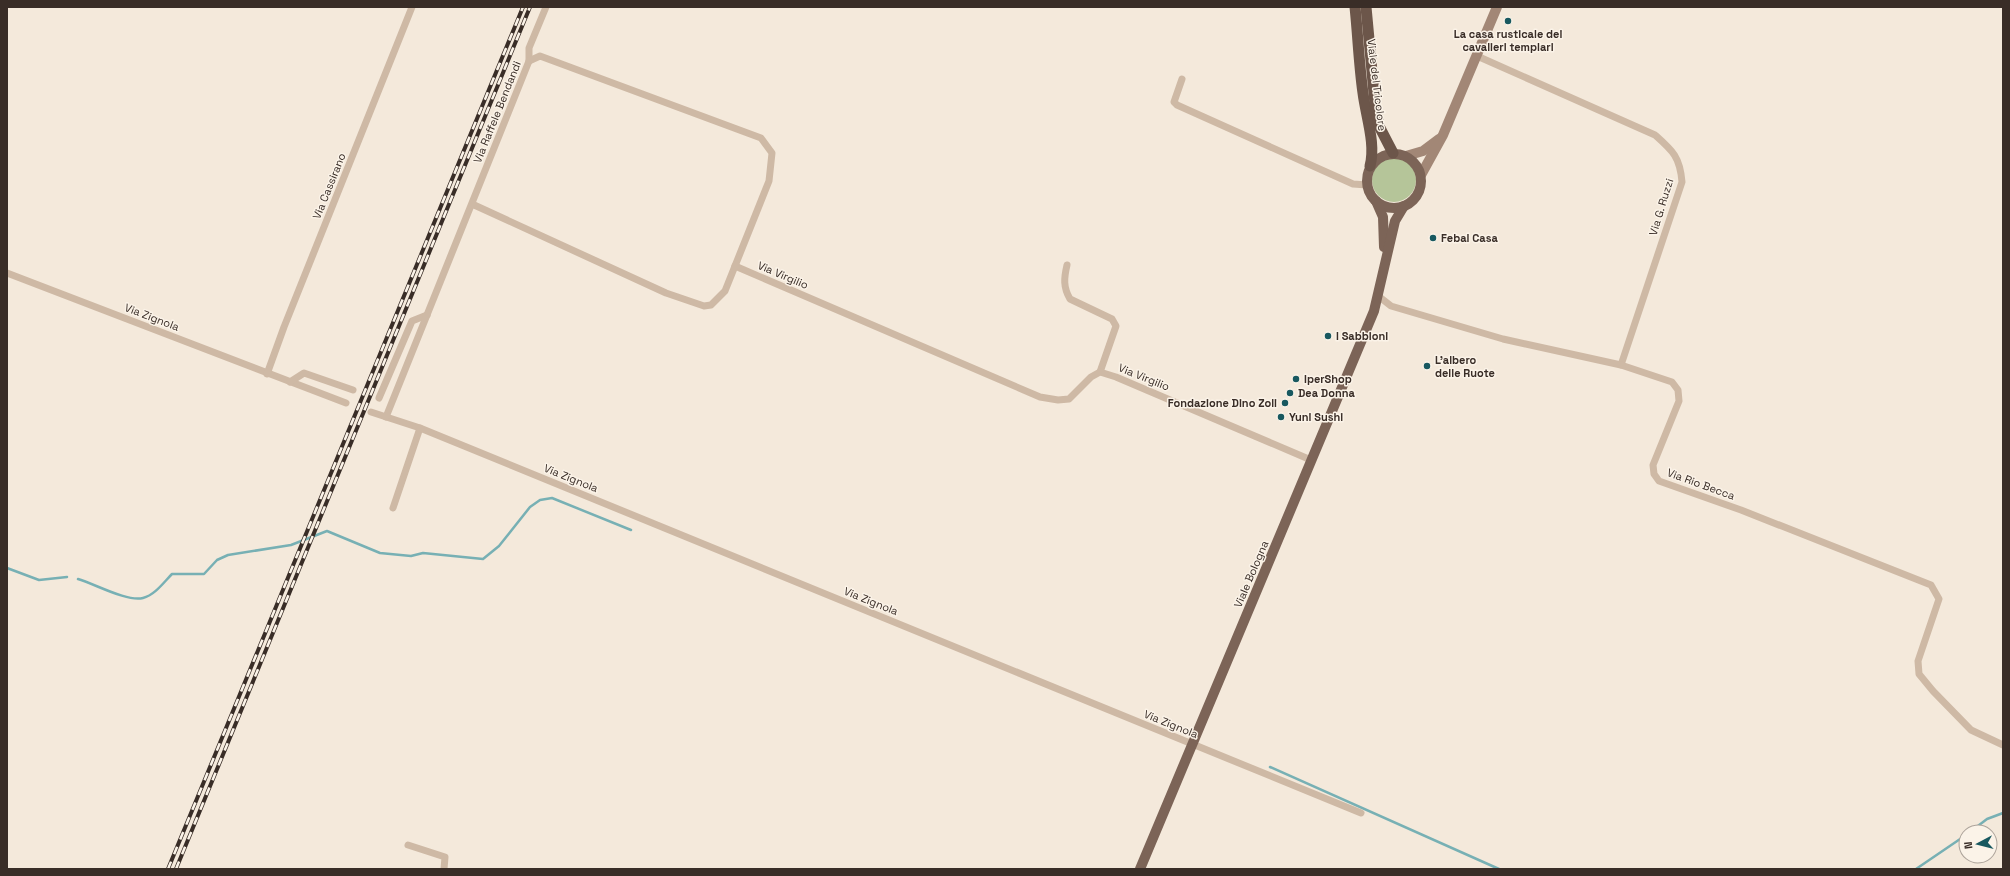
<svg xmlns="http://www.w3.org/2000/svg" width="2010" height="876" font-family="'Space Grotesk',sans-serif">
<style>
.green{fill:#b5c599}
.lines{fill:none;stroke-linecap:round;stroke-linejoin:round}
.stream{stroke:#77b0b4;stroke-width:2.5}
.minor{stroke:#ceb9a5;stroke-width:7}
.secondary{stroke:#a28776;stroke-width:10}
.primary{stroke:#7c6457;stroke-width:10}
.trunk{stroke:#6c564a;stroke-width:11}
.rail-casing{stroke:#392d27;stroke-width:4}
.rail{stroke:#fbf3e8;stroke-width:2.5;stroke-dasharray:8;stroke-linecap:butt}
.poi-dot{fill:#18585f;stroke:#fbf3e8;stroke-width:1.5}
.labels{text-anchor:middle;stroke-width:3;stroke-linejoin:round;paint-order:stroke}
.poi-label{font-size:11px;font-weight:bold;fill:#392d27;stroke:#fbf3e8;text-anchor:start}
.street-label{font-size:11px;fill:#392d27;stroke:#fbf3e8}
</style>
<rect width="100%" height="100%" fill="#f4e9db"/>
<!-- green -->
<circle class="green" cx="1394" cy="180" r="22"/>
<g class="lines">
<!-- stream -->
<g class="stream">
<path d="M7,568L39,580L67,577"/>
<path d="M78,579C95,584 127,602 143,598C155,595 164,582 172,574H204L217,560L228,555L291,545L327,531L380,553L411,556L423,553L483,559L499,546L530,507L540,500L552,498L631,530"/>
<path d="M1270,767L1499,869"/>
<path d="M1970,832L1987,819L2003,813"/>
<path d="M1916,869L1966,835"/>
</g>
<!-- minor -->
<g class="minor">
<path d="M1477,56L1655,135C1673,151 1680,157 1682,182L1621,365"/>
<path d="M529,61V48L546,7"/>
<path d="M1182,79L1174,102L1177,105L1353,184L1367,185"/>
<path d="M1067,265C1064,278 1063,287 1070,299L1112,319L1116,326L1100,372"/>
<path d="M735,266L1040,397L1058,400L1069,399L1091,377L1100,372L1116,377L1311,460"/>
<path d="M7,273L346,403"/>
<path d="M1377,295L1391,306L1503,339L1621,365L1672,382L1678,390L1679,401L1653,465L1654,474L1659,481L1741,510L1931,585L1939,599L1918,661L1919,674L1933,691L1971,730L2003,745"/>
<path d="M267,374L284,327L412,7"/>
<path d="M290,382L304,373L353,390"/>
<path d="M379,398L412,321L427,315"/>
<path d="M371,412L420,428L1361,813"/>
<path d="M386,417L529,61L540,56L761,138L772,153L769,181L725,291L711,305L704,306L666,293L472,204"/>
<path d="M393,508L420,428"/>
<path d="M408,845L445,857L444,869"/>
</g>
<!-- secondary -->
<g class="secondary">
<path d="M1406,156L1423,151L1439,139"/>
<path d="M1421,175L1443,135L1497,7"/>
</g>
<!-- primary -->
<g class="primary">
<circle cx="1394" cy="181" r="27"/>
<path d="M1376,201L1383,217L1384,247"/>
<path d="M1140,869L1374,311L1395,221L1404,206"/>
</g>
<!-- trunk -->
<g class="trunk">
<path d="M1355,7C1358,36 1359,65 1363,93C1366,117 1376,144 1370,166"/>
<path d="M1366,7L1375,104L1379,126L1393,153"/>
</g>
<!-- rail casing -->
<g class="rail-casing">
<g id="rail">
<path d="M168,869L523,7"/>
<path d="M176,869L530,7"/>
</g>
</g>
<!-- rail -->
<use href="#rail" class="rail"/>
</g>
<!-- markers -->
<g class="poi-dot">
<circle cx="1508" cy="21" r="4"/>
<circle cx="1433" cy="238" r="4"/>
<circle cx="1328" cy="336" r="4"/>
<circle cx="1427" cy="366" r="4"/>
<circle cx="1296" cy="379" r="4"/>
<circle cx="1290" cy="393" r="4"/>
<circle cx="1285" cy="403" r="4"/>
<circle cx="1281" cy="417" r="4"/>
</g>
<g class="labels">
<!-- poi labels -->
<g class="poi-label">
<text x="1508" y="38" text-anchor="middle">La casa rusticale dei<tspan x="1508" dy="13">cavalieri templari</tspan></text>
<text x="1441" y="242">Febal Casa</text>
<text x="1336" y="340">I Sabbioni</text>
<text x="1435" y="364">L'albero<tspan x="1435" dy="13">delle Ruote</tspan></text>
<text x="1304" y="383">IperShop</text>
<text x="1298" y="397">Dea Donna</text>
<text x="1277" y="407" text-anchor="end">Fondazione Dino Zoli</text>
<text x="1289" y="421">Yuni Sushi</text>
</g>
<!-- street labels -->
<g class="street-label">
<text transform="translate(1377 85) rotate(83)" y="4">Viale del Tricolore</text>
<text transform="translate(497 112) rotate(-68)" y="4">Via Raffele Bendandi</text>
<text transform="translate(329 186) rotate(-68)" y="4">Via Cassirano</text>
<text transform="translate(1661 207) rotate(-73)" y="4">Via G. Ruzzi</text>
<text transform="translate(783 275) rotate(23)" y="4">Via Virgilio</text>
<text transform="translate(152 317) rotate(21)" y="4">Via Zignola</text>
<text transform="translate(1144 377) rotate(22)" y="4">Via Virgilio</text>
<text transform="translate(571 478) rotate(22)" y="4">Via Zignola</text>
<text transform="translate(1701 484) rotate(20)" y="4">Via Rio Becca</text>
<text transform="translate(1251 574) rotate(-67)" y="4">Viale Bologna</text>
<text transform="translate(871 601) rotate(22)" y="4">Via Zignola</text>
<text transform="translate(1171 724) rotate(22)" y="4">Via Zignola</text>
</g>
</g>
<!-- border -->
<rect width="2010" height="876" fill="none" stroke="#392d27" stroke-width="16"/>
<!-- north arrow -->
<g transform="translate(1978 844) rotate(263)"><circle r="19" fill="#fbf3e8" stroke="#ada49b"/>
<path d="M0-3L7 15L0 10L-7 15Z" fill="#18585f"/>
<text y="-6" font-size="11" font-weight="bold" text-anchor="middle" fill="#392d27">N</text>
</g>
</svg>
